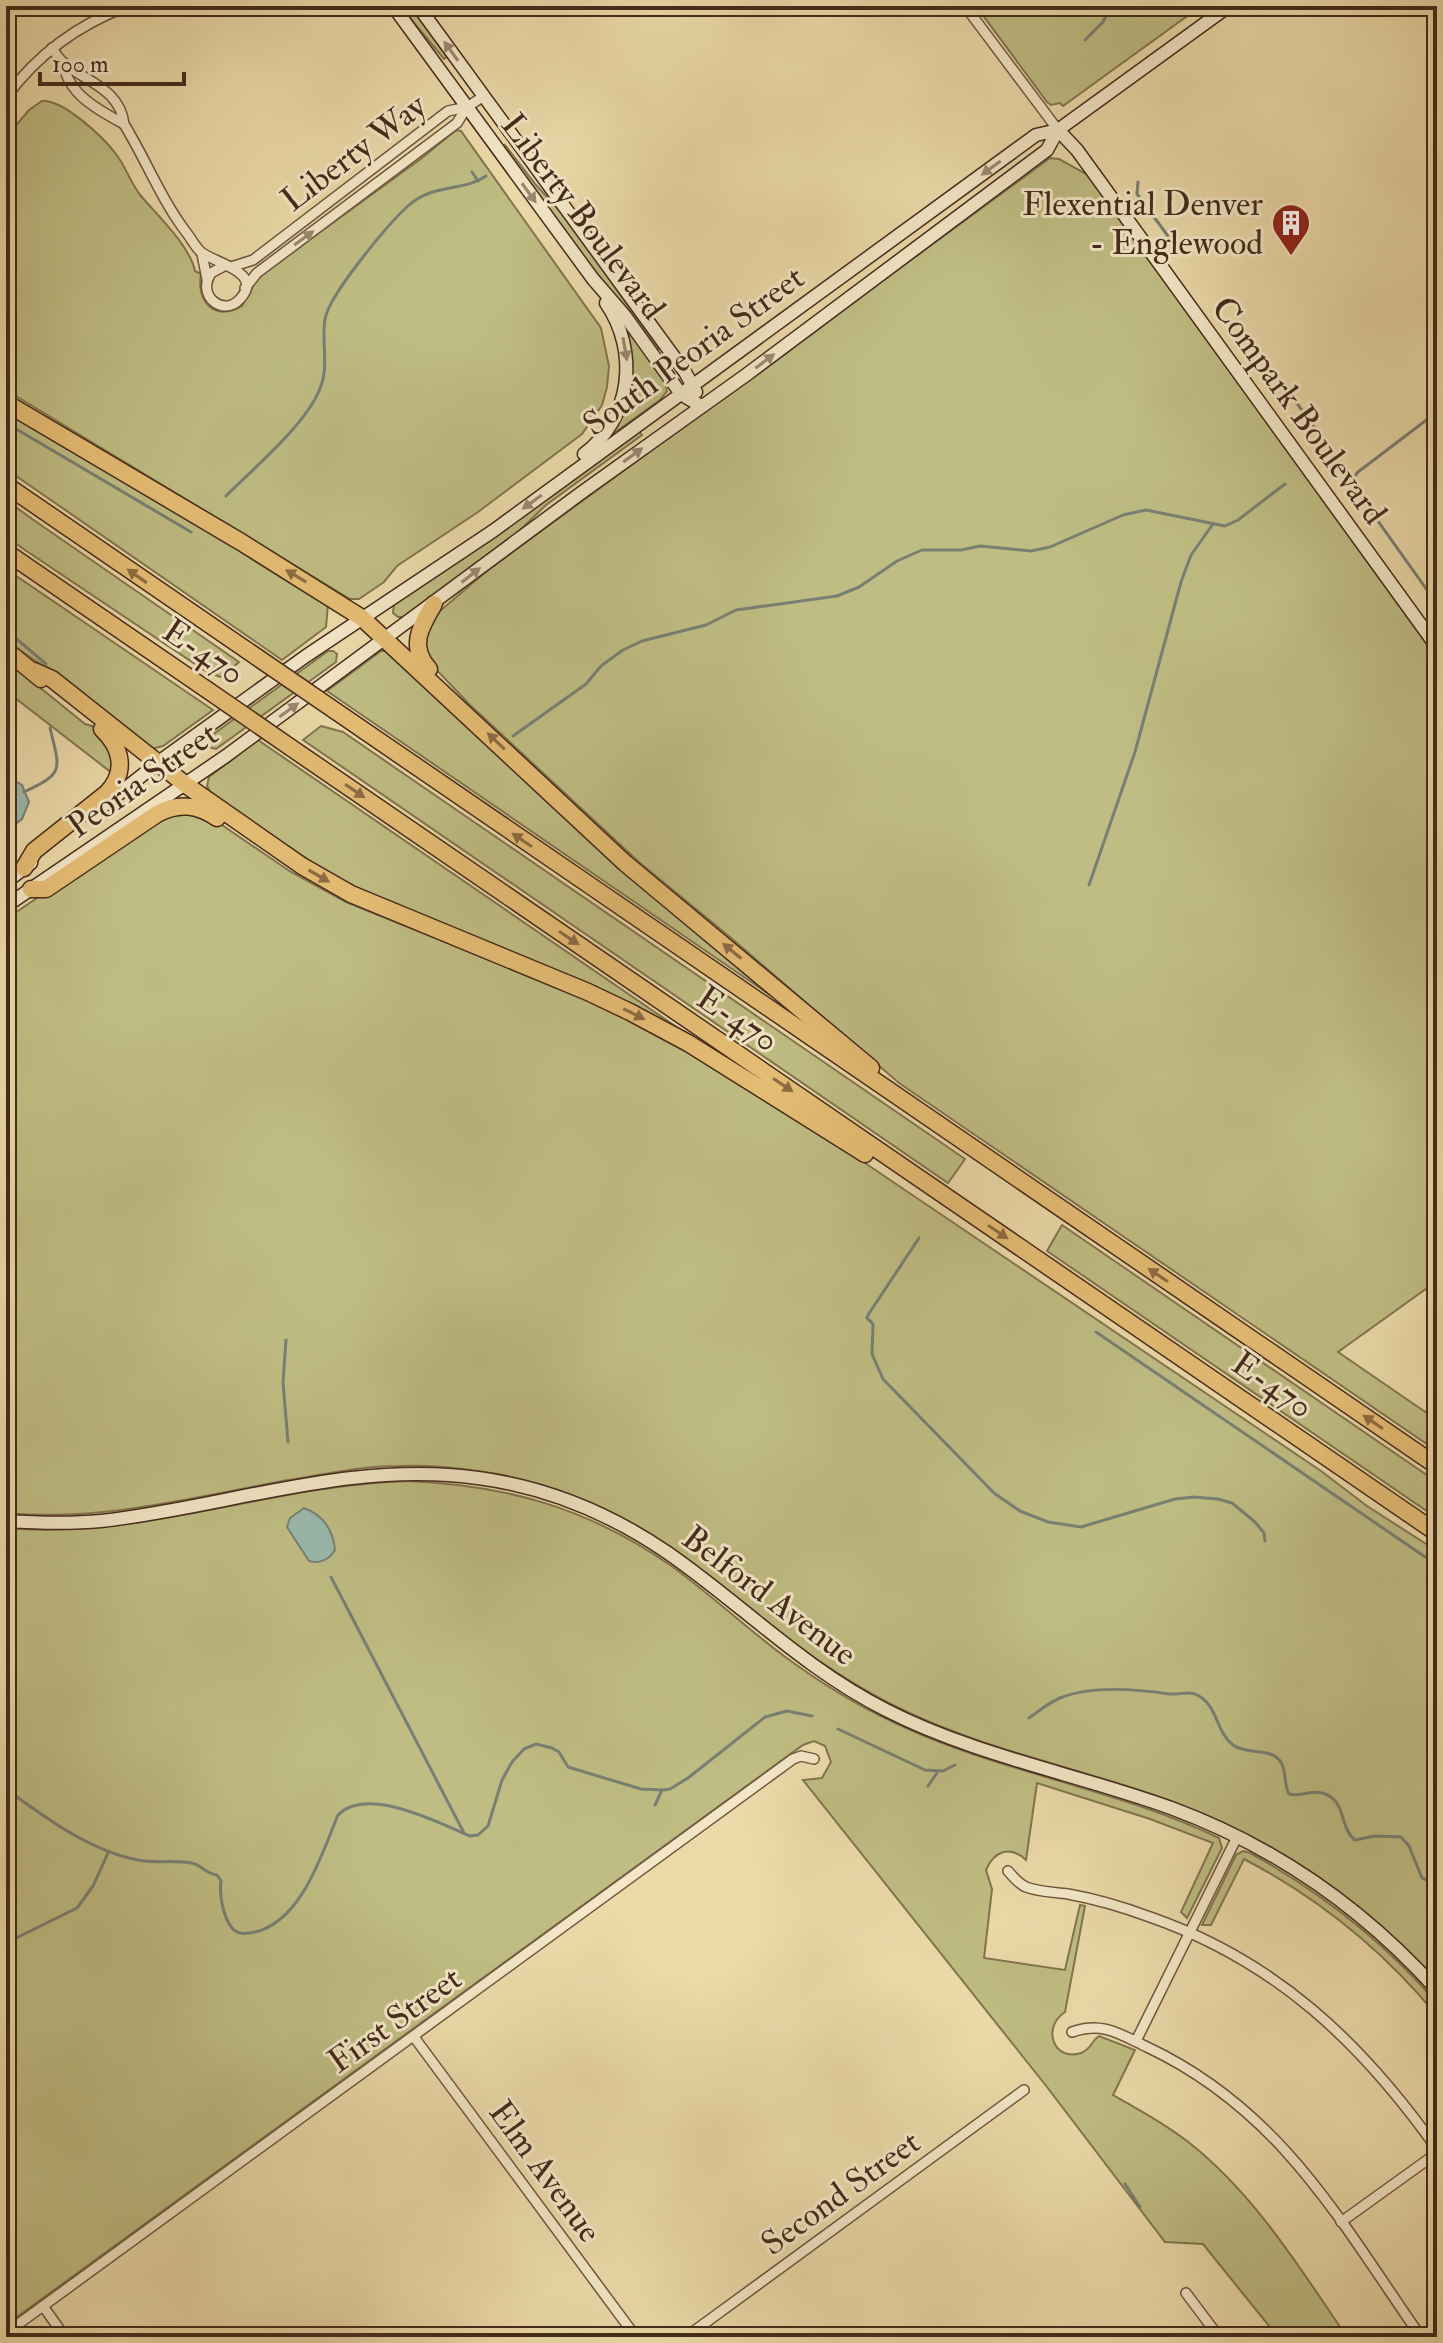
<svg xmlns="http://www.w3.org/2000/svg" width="1443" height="2343" font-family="'IM FELL Double Pica',serif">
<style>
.green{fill:#bfbd83;stroke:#82744f;stroke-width:2}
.water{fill:#9abaaf;stroke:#788074;stroke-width:2}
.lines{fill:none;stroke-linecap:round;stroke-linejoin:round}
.stream{stroke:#788074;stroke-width:3}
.street-casing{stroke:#6e563e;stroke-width:12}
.secondary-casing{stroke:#442a1b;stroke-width:15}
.highway-casing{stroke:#442a1b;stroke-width:19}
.street{stroke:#f3e7c7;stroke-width:9}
.secondary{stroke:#f3e7c7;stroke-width:12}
.highway{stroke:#e6bd74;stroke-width:16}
.highway-bridge-casing{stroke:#442a1b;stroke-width:19;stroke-linecap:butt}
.highway-bridge{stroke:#e6bd74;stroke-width:16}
.oneway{fill:#9c8871}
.oneway2{fill:#8d6c43}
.labels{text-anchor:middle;stroke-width:6;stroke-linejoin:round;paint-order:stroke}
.street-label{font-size:34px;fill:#442a1b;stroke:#f3e7c7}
.poi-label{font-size:34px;fill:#442a1b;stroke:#f3e7c7;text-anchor:end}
</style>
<rect width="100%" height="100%" fill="#ecdaa9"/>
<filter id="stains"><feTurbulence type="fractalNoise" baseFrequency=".0025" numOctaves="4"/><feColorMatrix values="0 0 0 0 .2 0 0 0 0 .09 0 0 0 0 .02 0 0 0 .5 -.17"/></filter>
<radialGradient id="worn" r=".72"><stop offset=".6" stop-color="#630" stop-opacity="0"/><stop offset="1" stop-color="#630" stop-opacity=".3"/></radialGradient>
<!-- green -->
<g class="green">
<path d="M400,6H410L447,57L444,59Z"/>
<path d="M976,6H1201L1063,106L1060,103L1051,105L1047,102Z"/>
<path d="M42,101C63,99 103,137 116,154C126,167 131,184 141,196C158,216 190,246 195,271L201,274C196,302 215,322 242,306L258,277L422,158L456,130L461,131L601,328L609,366L607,387L602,405L582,434L478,512L397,566L384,582L359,599H350L6,390V137L29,110Z"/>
<path d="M505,145L536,185L563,214L659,349L656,350L626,308L598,277L503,148Z"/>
<path d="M1050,158L1059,159L1088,175L1437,658V1281L1338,1352L1437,1420V1451L899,1083L730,937L640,863L469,704L430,663L423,644L434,616L488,570Z"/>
<path d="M628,330L664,380L667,391L660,400L610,436L629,343Z"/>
<path d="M6,412L25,424L29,420L328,604L326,627L282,660L6,469Z"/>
<path d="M639,431L642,435L546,505L517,533L407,617H398L393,613L394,604Z"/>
<path d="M6,500L35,521L239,662L221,677L207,672L25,550L6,536Z"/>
<path d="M6,569L213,710L163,746L151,749L51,671L6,641Z"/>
<path d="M328,651H333L337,654L336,662L216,749L208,747V738Z"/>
<path d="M381,651H386L772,993L770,995L327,691Z"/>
<path d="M6,660L85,724L95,727L113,747L112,773L6,691Z"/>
<path d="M321,726L343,732L965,1159L948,1183L303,740Z"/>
<path d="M258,740L678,1028L676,1031L339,880L212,796L207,786L209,777Z"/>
<path d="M185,810L219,823L291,872L346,902L589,1000L672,1041L862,1161L1321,1471L1367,1506L1437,1551V1982C1366,1902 1279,1842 1179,1804C1087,1769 989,1752 901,1709C853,1686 810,1656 768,1624C730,1595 695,1562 655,1537C602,1503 540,1479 477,1471C451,1467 425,1465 398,1466C362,1466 325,1474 288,1480C195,1497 101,1522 6,1513V919L158,816Z"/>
<path d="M1062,1225L1437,1482V1518L1047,1251Z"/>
<path d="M408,1481C506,1485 588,1508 670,1565C709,1593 745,1627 784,1656C818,1681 854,1704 893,1722C997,1772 1115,1788 1219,1838L1222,1848L1187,1918L1181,1912L1213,1843L1150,1819L1037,1783L1026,1860C1010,1845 994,1851 986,1870L992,1889L984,1958L1065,1970L1080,1905L1085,1906L1065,2012C1041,2028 1054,2062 1081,2053C1091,2050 1092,2040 1099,2036L1135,2050L1113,2095C1138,2109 1164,2123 1187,2141C1254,2193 1299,2267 1347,2337H1278L1203,2244L1165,2242L1047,2087L803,1780L822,1778L831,1762L825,1746L814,1741L803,1745L6,2325V1528C142,1540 272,1485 408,1481Z"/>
<path d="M1243,1851L1250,1853C1321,1892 1383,1941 1436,2002L1437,2016C1384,1951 1318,1898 1244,1859L1211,1925H1202L1236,1855Z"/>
</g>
<!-- water -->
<g class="water">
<path d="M17,782L22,785L29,802L22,819L6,831V812L12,785Z"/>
<path d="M304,1508C323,1515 333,1530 335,1550C329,1560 319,1564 309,1561L287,1527L290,1518Z"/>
</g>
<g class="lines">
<!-- stream -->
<g class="stream">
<path d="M1085,40L1103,22L1111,6"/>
<path d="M472,172L478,181"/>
<path d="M1138,182L1137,194L1168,236"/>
<path d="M1276,375L1321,436"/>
<path d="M1437,412L1358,472L1354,477L1353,486L1437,604"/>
<path d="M6,423L191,532"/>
<path d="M226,496C254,468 304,426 319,391C330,367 321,344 325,319C329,295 388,224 408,206C433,183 463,192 486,176"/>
<path d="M6,630L46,664"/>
<path d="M513,736L586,684L601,666L623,650L642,641L706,625L736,610L837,596L859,587L897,561L922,550H961L980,546L1031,551L1050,547L1123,515L1146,510L1225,526L1238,520L1285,484"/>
<path d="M24,792C65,773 60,770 50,728"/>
<path d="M1089,885L1135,752L1181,582L1191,555L1213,524"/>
<path d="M919,1238L868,1315L867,1318L873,1324L872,1354L883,1379L994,1493L1020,1511L1048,1522L1081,1527L1175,1499L1194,1497L1218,1499L1232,1503L1255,1522L1264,1533L1265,1541"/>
<path d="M1096,1332L1437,1565"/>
<path d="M286,1340L283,1382L288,1442"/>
<path d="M331,1577L464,1833"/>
<path d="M1029,1718C1039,1711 1048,1703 1060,1698C1092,1685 1136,1689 1169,1694C1180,1695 1189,1690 1199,1696C1218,1707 1216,1732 1233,1745C1248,1756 1273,1746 1282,1764C1286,1773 1284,1785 1289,1794C1301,1797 1310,1790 1322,1793C1347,1799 1339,1828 1355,1840L1375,1836L1401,1837L1409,1846L1422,1878L1437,1885"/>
<path d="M838,1729L925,1770L943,1771L955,1765"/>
<path d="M928,1786L937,1773"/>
<path d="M6,1789C46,1818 90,1851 138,1860C156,1864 177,1859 195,1864C203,1867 207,1874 217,1875L221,1881C219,1894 223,1917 232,1928C238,1935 246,1934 255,1932C302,1921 322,1853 338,1815C367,1785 439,1823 470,1836L478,1835L488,1826L502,1780L512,1762L524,1749L536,1744L552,1748L559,1752L568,1767L641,1789L662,1790L670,1789L688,1778L765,1717L787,1711L812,1716"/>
<path d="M655,1805L662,1790"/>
<path d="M6,1943L77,1908L93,1886L108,1853"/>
<path d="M1125,2184L1140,2207"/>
</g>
<!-- street casing -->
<g class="street-casing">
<g id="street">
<path d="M965,6L1058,130"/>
<path d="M6,8L9,6"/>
<path d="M52,48C55,53 59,59 64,63C86,82 120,89 124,124C146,160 161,199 186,232C191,238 195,247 201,252C214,263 265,272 240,299C223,318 196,295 211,273L224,266"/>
<path d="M64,64C67,94 100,111 124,124"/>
<path d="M6,97C37,55 79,24 128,6"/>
<path d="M202,254L207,279"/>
<path d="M231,267L253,260L448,111L467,107L484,96"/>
<path d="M245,288L257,273L457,123L467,107"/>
<path d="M1008,1871C1013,1877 1019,1884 1026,1887C1039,1892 1054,1892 1068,1894C1096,1899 1123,1907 1150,1917C1276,1961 1361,2042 1437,2149"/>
<path d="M1072,2032C1102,2021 1120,2034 1147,2047C1281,2110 1340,2221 1421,2337"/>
<path d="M414,2037L636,2337"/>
<path d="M1136,2041L1237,1837"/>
<path d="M1341,2222L1437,2153"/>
<path d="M1186,2293L1219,2337"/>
<path d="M43,2306L65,2337"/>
<path d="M6,2333L793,1759L801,1756L814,1759"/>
<path d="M686,2337L1024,2090"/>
</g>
</g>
<!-- secondary casing -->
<g class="secondary-casing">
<g id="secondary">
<path d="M393,6L593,279L625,316L681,394L701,406"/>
<path d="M418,6L685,372L696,392"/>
<path d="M1058,130L1077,150L1437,647"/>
<path d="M584,454C632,418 639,351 606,303"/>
<path d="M102,807L164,758L306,656L493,531L1036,135L1058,130L1229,6"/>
<path d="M6,882L31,863"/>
<path d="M6,906L226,756L581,493L746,375L1047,150L1058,130"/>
<path d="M6,1521C38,1523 69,1524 101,1521C227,1507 349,1460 478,1478C546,1487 611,1514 668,1553C744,1606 802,1667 886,1710C976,1756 1077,1774 1171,1808C1274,1846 1364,1909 1437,1990"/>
</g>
</g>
<!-- highway casing -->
<g class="highway-casing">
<g id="highway">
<path d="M6,403L241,542L362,618L625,863L871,1068"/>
<path d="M6,485L248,651"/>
<path d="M6,552L206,689"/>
<path d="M6,650L41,679"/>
<path d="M429,669C408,647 421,626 434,604"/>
<path d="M34,671L52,679L186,785L302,866L351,894L588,992L630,1012L688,1043L865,1154"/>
<path d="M337,712L1437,1466"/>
<path d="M290,747L1437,1533"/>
<path d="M24,868L34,851L107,793C127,772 122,748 102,729"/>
<path d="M31,889H46L157,814C179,802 198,805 217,818"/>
</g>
</g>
<!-- street -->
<use href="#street" class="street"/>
<!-- secondary -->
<use href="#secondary" class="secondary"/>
<!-- highway -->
<use href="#highway" class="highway"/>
<!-- highway-bridge casing -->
<g class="highway-bridge-casing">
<g id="highway-bridge">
<path d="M248,651L337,712"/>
<path d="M206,689L290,747"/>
</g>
</g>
<!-- highway-bridge -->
<use href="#highway-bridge" class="highway-bridge"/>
</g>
<!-- one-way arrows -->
<defs><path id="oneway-solid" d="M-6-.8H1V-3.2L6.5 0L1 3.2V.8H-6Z" transform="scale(2)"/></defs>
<g class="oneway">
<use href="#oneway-solid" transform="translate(451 51) rotate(-126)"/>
<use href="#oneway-solid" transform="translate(991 168) rotate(144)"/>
<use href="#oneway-solid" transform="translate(529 193) rotate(54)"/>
<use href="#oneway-solid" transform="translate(304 238) rotate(-36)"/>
<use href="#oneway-solid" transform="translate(625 349) rotate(80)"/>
<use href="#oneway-solid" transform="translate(765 361) rotate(-37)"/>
<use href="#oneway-solid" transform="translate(633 455) rotate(-36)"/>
<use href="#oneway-solid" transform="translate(532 502) rotate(144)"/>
<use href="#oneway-solid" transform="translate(471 575) rotate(-38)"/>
<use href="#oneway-solid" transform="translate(289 710) rotate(-36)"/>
</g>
<g class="oneway2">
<use href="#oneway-solid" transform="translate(137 576) rotate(-145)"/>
<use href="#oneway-solid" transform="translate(296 576) rotate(-149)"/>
<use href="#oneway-solid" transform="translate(496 741) rotate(-136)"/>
<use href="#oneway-solid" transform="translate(355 791) rotate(34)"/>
<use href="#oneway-solid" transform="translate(522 840) rotate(-146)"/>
<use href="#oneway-solid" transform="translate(319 876) rotate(30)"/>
<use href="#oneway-solid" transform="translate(569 938) rotate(34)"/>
<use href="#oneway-solid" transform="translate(732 951) rotate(-141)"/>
<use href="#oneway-solid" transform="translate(634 1014) rotate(27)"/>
<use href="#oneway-solid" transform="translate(783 1085) rotate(34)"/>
<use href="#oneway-solid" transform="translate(998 1232) rotate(34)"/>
<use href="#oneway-solid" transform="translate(1158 1275) rotate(-146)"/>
<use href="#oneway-solid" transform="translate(1373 1422) rotate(-146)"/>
</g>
<!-- icons -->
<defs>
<g id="building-pin" transform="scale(2)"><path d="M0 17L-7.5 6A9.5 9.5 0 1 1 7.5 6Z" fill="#8f2418" stroke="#f3e7c7"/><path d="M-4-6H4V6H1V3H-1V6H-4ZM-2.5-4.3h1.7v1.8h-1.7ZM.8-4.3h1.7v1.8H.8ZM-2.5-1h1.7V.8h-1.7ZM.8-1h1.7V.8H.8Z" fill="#fff"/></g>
</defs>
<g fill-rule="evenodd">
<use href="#building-pin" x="1291" y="223"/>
</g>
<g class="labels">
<!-- street labels -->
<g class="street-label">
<text transform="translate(353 152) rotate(-37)" y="12">Liberty Way</text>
<text transform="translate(584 216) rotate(53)" y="12">Liberty Boulevard</text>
<text transform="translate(693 350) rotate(-36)" y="12">South Peoria Street</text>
<text transform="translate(1300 410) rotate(54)" y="12">Compark Boulevard</text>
<text transform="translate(204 651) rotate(34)" y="12">E-470</text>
<text transform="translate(142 779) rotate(-35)" y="12">Peoria Street</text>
<text transform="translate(738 1018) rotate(34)" y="12">E-470</text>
<text transform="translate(1273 1384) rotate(35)" y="12">E-470</text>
<text transform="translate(770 1595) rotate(37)" y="12">Belford Avenue</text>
<text transform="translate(394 2019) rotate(-36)" y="12">First Street</text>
<text transform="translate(546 2171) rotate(54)" y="12">Elm Avenue</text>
<text transform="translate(840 2192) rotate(-36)" y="12">Second Street</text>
</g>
<!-- poi labels -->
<g class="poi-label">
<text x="1263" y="215">Flexential Denver<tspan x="1263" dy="39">- Englewood</tspan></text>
</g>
</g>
<!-- margin -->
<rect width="1443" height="2343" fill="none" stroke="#ecdaa9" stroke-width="32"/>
<rect x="8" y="8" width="1427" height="2327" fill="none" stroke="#442a1b" stroke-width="4"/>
<rect x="16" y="16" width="1411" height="2311" fill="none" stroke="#442a1b" stroke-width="2"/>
<!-- scale -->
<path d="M40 72v12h144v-12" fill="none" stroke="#442a1b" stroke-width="4"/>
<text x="52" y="72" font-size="24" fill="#442a1b" stroke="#f3e7c7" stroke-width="6" paint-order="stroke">100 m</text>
<rect width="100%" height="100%" filter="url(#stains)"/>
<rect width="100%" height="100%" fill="url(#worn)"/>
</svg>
